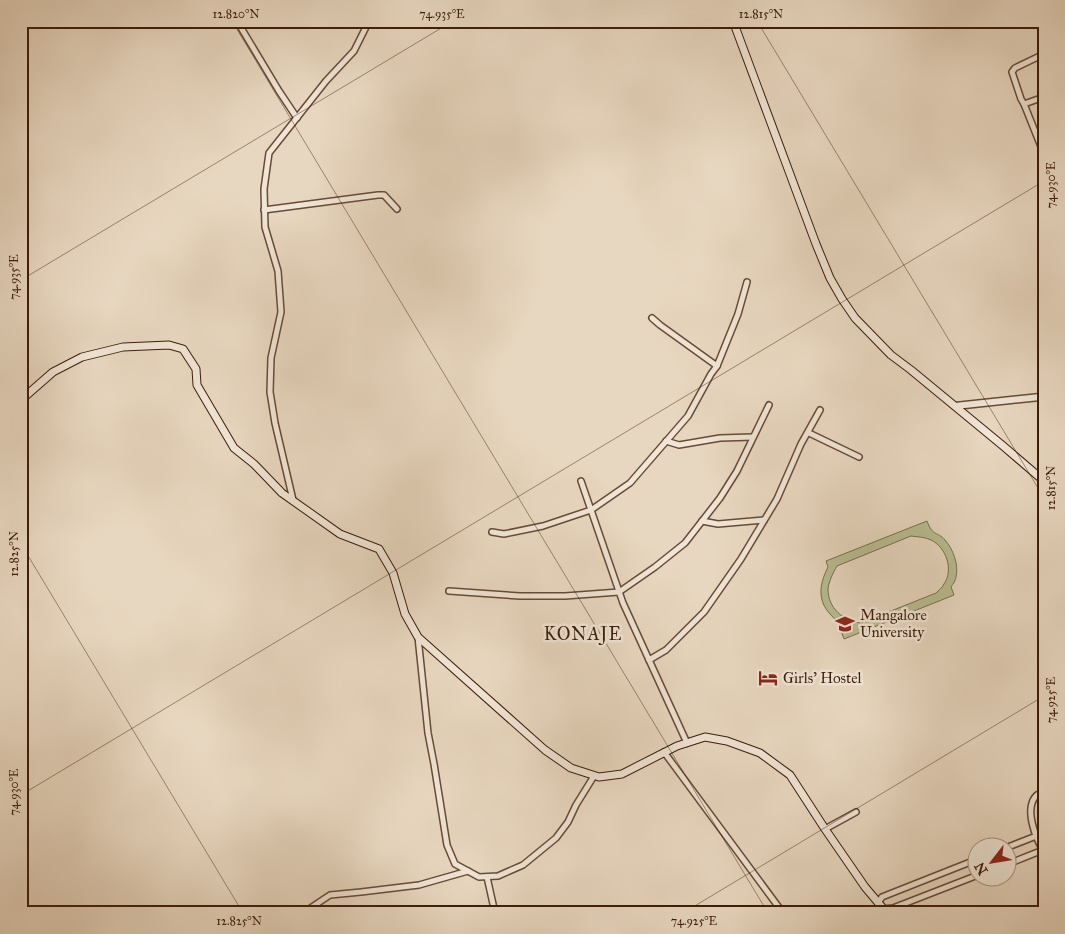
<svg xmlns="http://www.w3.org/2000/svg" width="1065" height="934" font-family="'IM FELL Great Primer',serif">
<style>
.green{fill:#b7be91;stroke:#7a6d4c;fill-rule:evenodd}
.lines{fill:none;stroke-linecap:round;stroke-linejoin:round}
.minor-casing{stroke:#674b35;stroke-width:8}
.tertiary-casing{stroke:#674b35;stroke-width:9}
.secondary-casing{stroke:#3c1c07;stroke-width:9}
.minor{stroke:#f0e5d6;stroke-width:5}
.tertiary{stroke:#f0e5d6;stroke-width:6}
.secondary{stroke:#f0e5d6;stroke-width:7}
.ticks{fill:none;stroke:#3c1c07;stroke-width:1;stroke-opacity:0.45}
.labels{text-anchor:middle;stroke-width:5;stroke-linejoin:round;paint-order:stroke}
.poi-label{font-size:15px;fill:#3c1c07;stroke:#f0e5d6;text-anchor:start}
.quarter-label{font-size:18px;letter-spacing:1px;fill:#3c1c07;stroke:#f0e5d6}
.neatline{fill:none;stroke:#3c1c07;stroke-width:2}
.ticks-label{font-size:12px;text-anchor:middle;fill:#3c1c07}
</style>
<rect width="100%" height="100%" fill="#e8d7c0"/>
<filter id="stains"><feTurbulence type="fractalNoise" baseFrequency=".004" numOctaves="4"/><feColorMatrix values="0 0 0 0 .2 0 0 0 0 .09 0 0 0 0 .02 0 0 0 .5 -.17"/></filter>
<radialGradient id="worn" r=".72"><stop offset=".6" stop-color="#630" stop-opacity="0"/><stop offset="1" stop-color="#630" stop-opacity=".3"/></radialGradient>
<!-- green -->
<path class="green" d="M927,521C933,537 937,531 945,540C953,549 959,565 956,577C956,580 953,584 951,587L954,595L844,639L841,631L847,628C821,611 814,595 828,567L826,561ZM911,536C918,537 925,537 931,540C946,547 954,570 944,584C942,588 939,590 936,593L861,623C843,621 828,608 828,589C829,581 833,573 837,566Z"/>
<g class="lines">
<!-- minor casing -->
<g class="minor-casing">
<g id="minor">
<path d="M237,21L279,91L297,118"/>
<path d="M1044,54L1015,68L1012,72L1021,99L1024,104L1044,154"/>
<path d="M1024,104L1044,97"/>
<path d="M264,210L378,195H384L397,209"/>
<path d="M652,318L660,325L717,366"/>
<path d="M809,433L859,457"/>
<path d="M666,441L679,445L720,438L753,437"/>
<path d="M581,481L623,603L687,743"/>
<path d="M293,500L275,423L270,392L271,358L281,312L278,271L265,227L264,189L269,153L326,81L354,51L369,21"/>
<path d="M702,521L718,524L764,520"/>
<path d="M492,532L504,534L543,526L591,510L630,483L688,416L711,374L717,366L738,314L747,282"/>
<path d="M449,591L520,596H565L619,592L655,567L685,543L720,498L737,471L769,405"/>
<path d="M418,637L428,733L434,764L447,845L455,864L479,877L498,876L523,865L556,838L568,822L576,805L594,776"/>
<path d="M649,660L666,650L704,612L741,559L777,499L801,444L820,410"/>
<path d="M664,752L783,913"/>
<path d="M1044,791C1043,792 1038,794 1037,795C1023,808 1036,839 1044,852"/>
<path d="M825,829L856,812"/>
<path d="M1008,847L1044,833"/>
<path d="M1008,864L1043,850"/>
<path d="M487,877L495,913"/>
<path d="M878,903L882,897L887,895L978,859"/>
<path d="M883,909L893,908L978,875"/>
<path d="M303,913L330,895L361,892L419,885L468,871"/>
</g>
</g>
<!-- tertiary casing -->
<g class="tertiary-casing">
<path id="tertiary" d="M955,406L1040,397L1044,395"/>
</g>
<!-- secondary casing -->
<g class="secondary-casing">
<g id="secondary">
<path d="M733,21L816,244L830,278L842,299L855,318L891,355L911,370L1002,445L1044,481"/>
<path d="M21,400L53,372L82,357L123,347L169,345L183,349L196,369L197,385L234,448L254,464L282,493L340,534L379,549L393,573L405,614L418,637L545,750L571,768L599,777L622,774L677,746L705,737L727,741L760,753L790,775L825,829L865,887L887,913"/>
</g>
</g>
<!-- minor -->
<use href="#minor" class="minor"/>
<!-- tertiary -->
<use href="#tertiary" class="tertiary"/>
<!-- secondary -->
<use href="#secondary" class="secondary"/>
</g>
<!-- ticks -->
<path class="ticks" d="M232,21L768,913M757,21L1044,498M21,280L453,21M21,544L243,913M21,795L1044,181M683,913L1044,696"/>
<!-- icons -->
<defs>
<g id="university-bare" transform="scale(1.5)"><path d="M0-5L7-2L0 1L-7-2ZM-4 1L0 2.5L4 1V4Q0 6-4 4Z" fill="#8f2418" stroke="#f0e5d6" stroke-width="2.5" paint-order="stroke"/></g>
<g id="hotel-bare" transform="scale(1.5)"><path d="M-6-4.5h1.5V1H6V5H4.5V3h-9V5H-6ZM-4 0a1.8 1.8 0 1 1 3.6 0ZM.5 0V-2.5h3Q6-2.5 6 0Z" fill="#8f2418" stroke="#f0e5d6" stroke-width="2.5" paint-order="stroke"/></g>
</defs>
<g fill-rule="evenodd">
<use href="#university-bare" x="845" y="624"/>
<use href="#hotel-bare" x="768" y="678"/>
</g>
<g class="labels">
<!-- poi labels -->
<g class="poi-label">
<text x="860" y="620">Mangalore<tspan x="860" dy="17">University</tspan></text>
<text x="783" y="683">Girls' Hostel</text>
</g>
<!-- quarter labels -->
<g class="quarter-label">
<text x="583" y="640">KONAJE</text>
</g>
</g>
<!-- margin -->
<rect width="1065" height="934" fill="none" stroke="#e8d7c0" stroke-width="55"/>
<!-- north arrow -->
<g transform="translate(992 862) rotate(239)"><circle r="24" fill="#f0e5d6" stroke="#a89583"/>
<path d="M0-4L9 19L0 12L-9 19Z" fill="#8f2418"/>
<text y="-8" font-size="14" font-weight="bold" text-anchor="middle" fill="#3c1c07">N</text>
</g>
<rect x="28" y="28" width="1010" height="878" class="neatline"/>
<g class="ticks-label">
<text x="236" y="18">12.820°N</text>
<text x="442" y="18">74.935°E</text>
<text x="761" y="18">12.815°N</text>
<text transform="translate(1051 185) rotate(-90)" y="4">74.930°E</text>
<text transform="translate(14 277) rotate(-90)" y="4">74.935°E</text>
<text transform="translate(1051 488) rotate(-90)" y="4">12.815°N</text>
<text transform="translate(14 554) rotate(-90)" y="4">12.825°N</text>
<text transform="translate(1051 700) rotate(-90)" y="4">74.925°E</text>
<text transform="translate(14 792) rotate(-90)" y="4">74.930°E</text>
<text x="239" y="925">12.825°N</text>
<text x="694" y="925">74.925°E</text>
</g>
<rect width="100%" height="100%" filter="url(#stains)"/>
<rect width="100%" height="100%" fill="url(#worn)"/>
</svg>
